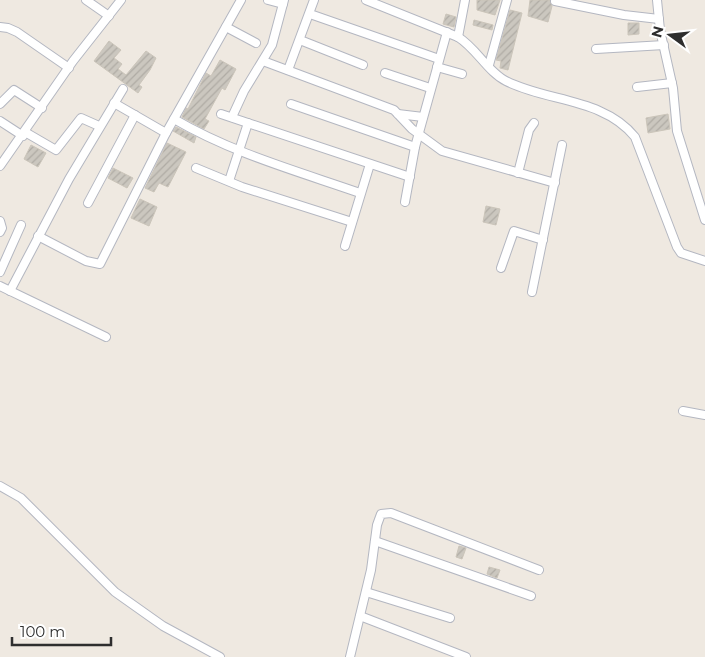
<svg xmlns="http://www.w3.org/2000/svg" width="705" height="657" font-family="Montserrat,sans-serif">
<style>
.building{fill:url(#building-hatch);stroke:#cbc5ba}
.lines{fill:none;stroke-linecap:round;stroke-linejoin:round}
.minor-casing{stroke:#b4b7c1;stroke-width:10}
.minor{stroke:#fff;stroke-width:8}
</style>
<defs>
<pattern id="building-hatch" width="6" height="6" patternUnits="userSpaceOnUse" patternTransform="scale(1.25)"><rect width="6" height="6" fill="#cbc7bf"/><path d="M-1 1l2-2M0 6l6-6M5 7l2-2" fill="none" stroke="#afaba4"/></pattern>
</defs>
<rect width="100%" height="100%" fill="#efe9e1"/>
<!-- building -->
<g class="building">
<path d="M477,0H500L495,15L477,10Z"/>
<path d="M530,0H550L552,6L548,22L528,16Z"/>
<path d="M510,10L522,13L508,70L500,68L501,61L496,60Z"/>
<path d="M446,14L456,17L454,27L443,24Z"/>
<path d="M474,20L493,25L492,30L473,25Z"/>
<path d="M628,23H639V34L628,35Z"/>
<path d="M109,41L121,50L114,58L122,64L118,69L126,75L146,51L156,58L150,70L139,85L142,87L138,93L94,61Z"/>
<path d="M220,60L236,69L225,90L222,88L205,119L209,121L204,129L182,117L186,108L188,109L206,73L211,76Z"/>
<path d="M668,114L670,129L648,133L646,118Z"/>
<path d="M176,127L196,137L194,143L173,131Z"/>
<path d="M167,143L186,152L168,187L159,183L154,192L145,188Z"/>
<path d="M31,145L46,153L38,167L24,159Z"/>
<path d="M113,168L133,178L127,188L108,178Z"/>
<path d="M140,199L157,207L149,226L131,218Z"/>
<path d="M486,206L500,209L496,225L483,222Z"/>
<path d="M459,546L466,548L462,559L456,557Z"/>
<path d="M489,567L500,570L497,578L487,574Z"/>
</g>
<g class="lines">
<!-- minor casing -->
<g class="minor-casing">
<g id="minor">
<path d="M86,0L109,16"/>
<path d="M268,0L283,4"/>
<path d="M366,0L458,37C476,48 488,72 506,81C547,102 604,98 635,137L677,247L681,253L705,261"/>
<path d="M657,0L660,30L673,88L677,131L705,220"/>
<path d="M555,1L624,15L659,19"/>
<path d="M310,14L439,59"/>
<path d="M0,27L8,28L17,32L69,68"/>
<path d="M226,27L256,43"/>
<path d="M458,37L465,0"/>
<path d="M300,40L363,65"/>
<path d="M596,49L664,45"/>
<path d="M263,61L394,110L412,129L442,151L555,183"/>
<path d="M489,65L507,0"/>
<path d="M437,67L462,74"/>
<path d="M288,70L314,0"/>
<path d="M385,73L430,88"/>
<path d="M637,87L672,83"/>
<path d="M114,103L166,133"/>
<path d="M0,104L14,90L42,108"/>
<path d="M291,104L415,147"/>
<path d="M221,114L410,177"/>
<path d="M398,114L423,117"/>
<path d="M232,117L244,91L272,45L284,0"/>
<path d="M174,119C232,153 297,171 360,193"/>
<path d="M0,121L23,136"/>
<path d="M25,132L56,150L81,118L99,126"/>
<path d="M0,166L73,61L121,0"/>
<path d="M196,168L242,187L352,222"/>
<path d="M518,173L529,130L534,123"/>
<path d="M229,181L248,123"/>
<path d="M405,202L415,147L447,32"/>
<path d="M88,203L135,115"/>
<path d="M0,221L2,228L0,232"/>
<path d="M38,236L86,261L100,264L166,133L241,0"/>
<path d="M345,246L370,164"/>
<path d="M501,268L514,231L543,240"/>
<path d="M0,272L21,225"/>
<path d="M0,286L106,337"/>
<path d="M10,291L69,179L123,89"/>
<path d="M532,292L562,145"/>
<path d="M683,411L705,415"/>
<path d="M0,486L21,498L115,592L163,626L220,657"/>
<path d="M375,541L531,596"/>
<path d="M366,592L450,618"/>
<path d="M360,616L466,657"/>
<path d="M350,657L371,570L377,525L381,514L391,513L539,570"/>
</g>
</g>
<!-- minor -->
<use href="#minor" class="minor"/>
</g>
<!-- north arrow -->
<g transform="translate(670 35) rotate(285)" stroke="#ffffff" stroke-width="4" paint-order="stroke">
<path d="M0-4L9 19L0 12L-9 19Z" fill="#2e2e2e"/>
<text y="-8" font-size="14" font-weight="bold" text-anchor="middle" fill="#2e2e2e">N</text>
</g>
<!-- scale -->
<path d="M12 637v8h99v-8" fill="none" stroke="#2e2e2e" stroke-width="2.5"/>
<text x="20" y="637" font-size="15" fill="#2e2e2e" stroke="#ffffff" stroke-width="4" paint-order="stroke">100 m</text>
</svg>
